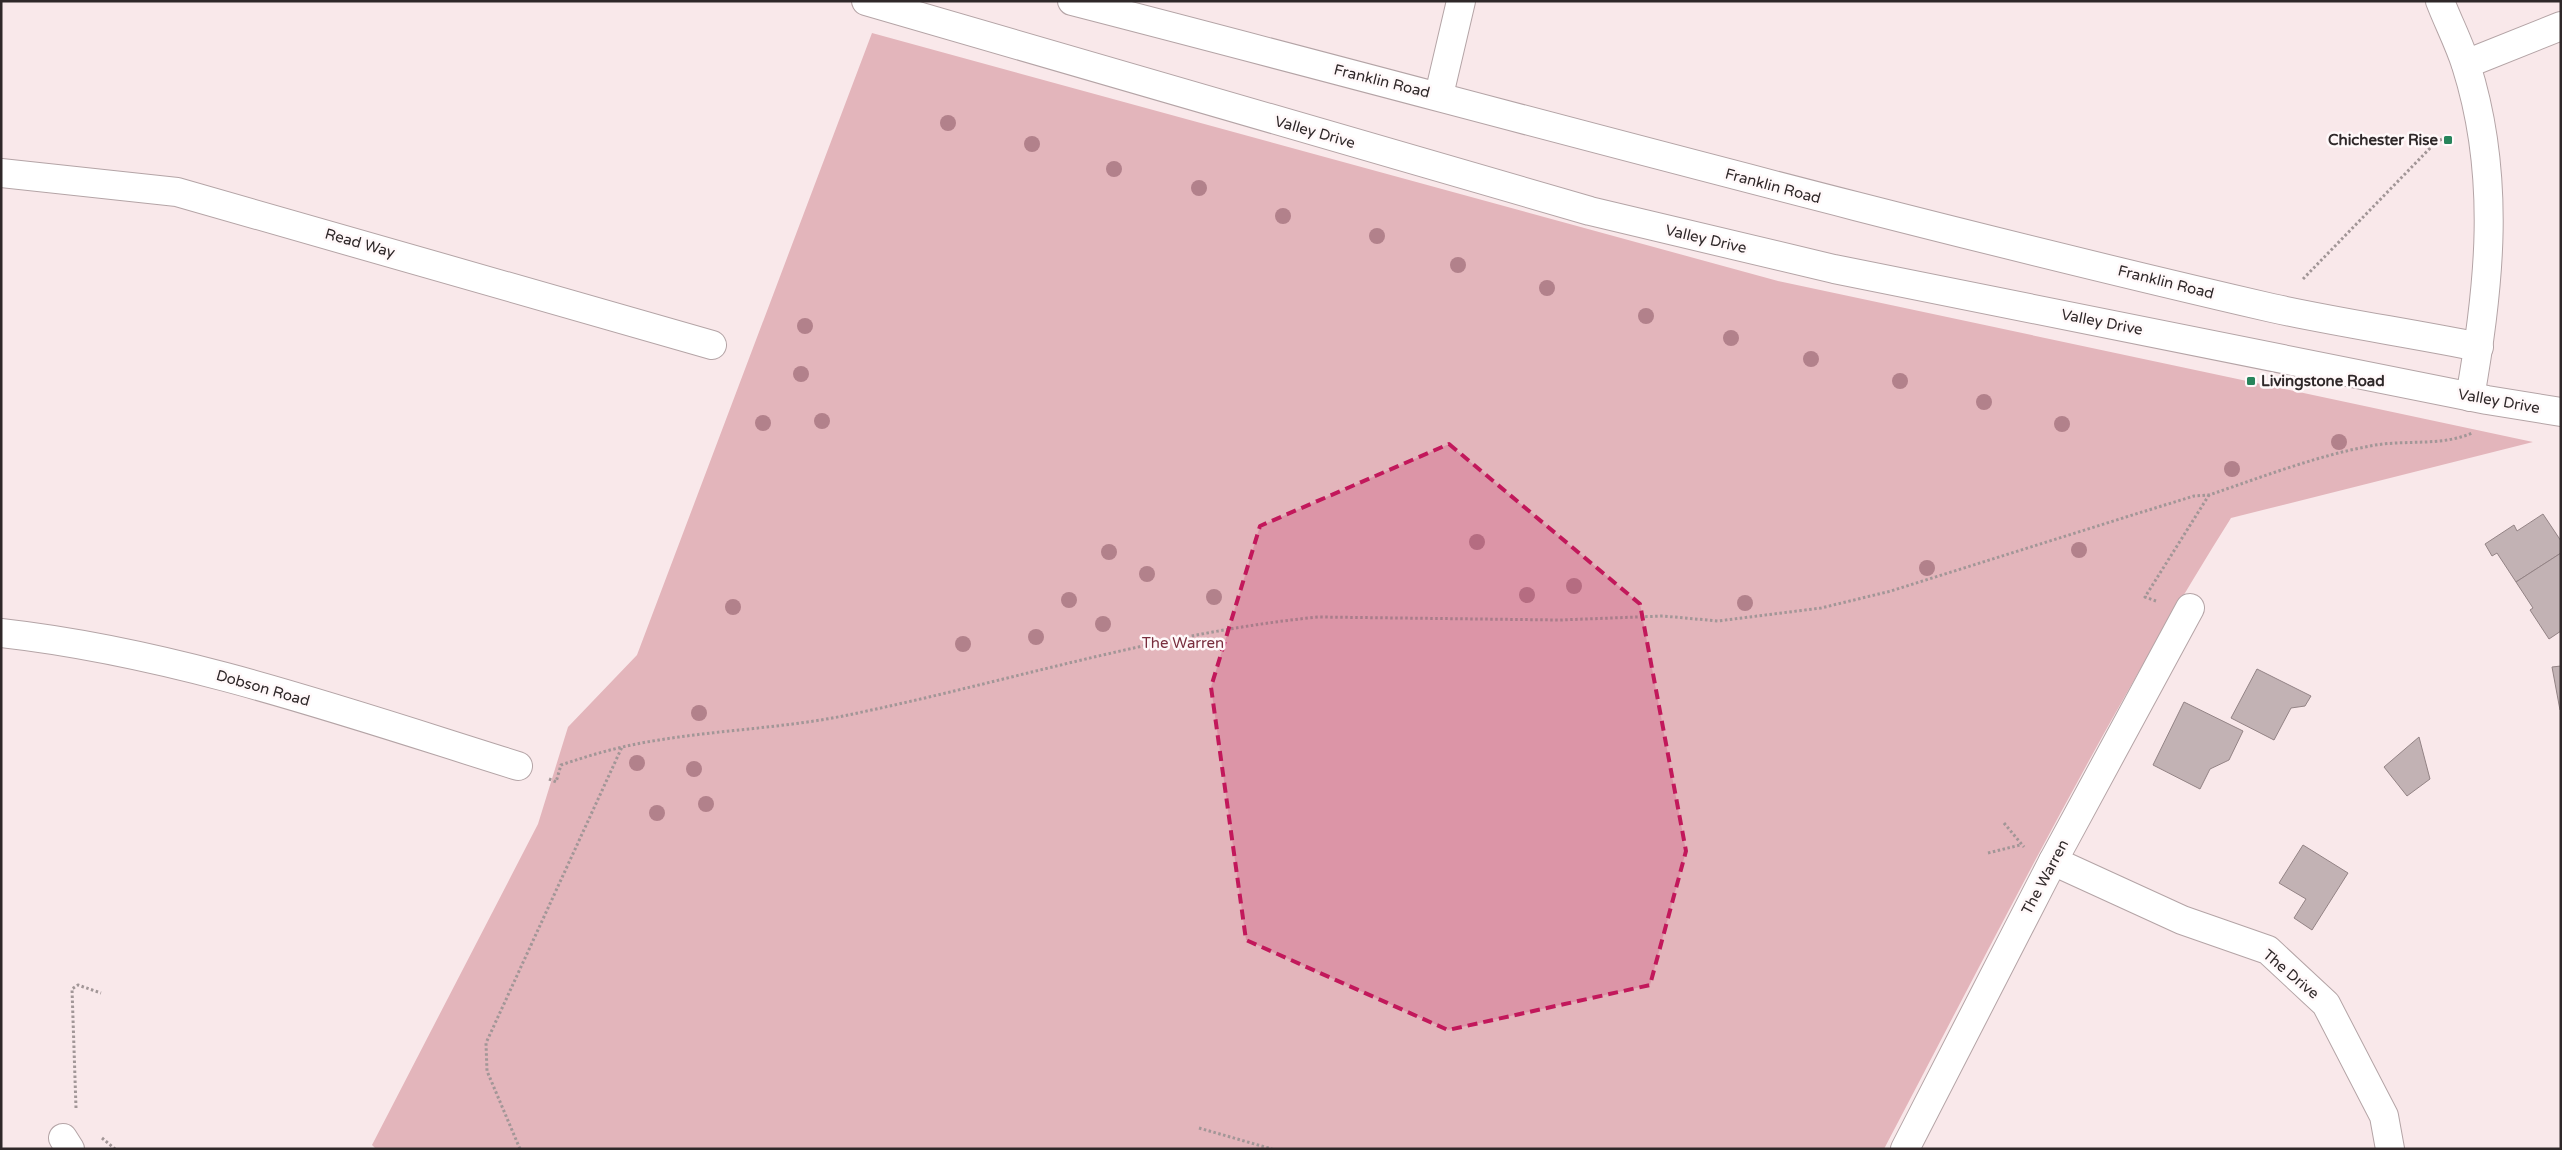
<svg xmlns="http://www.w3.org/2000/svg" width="2562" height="1150" font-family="'Varela Round',sans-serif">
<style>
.green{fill:#e3b5bb}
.building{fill:#c2b2b4;stroke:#938385}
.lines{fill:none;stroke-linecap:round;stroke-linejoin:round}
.minor-casing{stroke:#b4a4a6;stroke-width:30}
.path{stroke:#a29697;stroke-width:3;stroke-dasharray:2.5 2.5;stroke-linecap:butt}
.minor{stroke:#fff;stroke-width:28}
.tree{fill:#b2818b}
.marked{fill:#c2185b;fill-opacity:0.2;stroke:#c2185b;stroke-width:4;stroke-dasharray:10 6;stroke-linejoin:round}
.poi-dot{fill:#27845b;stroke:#fff8f9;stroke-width:2}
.labels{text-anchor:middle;stroke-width:5;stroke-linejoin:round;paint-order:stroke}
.street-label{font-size:15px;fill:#2f2829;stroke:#fff8f9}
.poi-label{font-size:15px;font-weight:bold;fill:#2f2829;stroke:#fff8f9;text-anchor:end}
.park-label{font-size:15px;fill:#782d3d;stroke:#fff8f9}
</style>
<rect width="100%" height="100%" fill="#f9e8ea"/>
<!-- green -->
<path class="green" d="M872,33L1778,281L2533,442L2231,518C2103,721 1996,936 1884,1149H376L372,1145L538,824L568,727L637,655Z"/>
<!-- building -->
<g class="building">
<path d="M2543,514L2561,541V553L2516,582L2497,553L2492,556L2485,544L2514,525L2517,531Z"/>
<path d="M2561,553V631L2549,639L2530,610L2533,608L2516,582Z"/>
<path d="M2561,666V710H2560L2552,667Z"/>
<path d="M2257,669L2311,696L2305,706L2291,708L2274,740L2231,718Z"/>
<path d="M2184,702L2243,731L2229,760L2210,769L2200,789L2153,765Z"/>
<path d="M2419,737L2430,779L2407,796L2384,767Z"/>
<path d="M2303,845L2348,873L2312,930L2294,918L2306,899L2279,883Z"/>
</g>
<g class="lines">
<!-- minor casing -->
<g class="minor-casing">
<g id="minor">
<path d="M866,1L1590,211L1834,269L2487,400L2561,412"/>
<path d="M1072,1C1472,104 1869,215 2272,308C2340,323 2410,333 2479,347"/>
<path d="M2440,1C2448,22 2459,43 2466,65C2501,175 2490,285 2470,397"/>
<path d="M2466,64L2561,26"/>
<path d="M1439,95L1461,1"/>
<path d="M1,173L177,192L712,345"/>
<path d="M1,633C179,653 348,713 518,766"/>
<path d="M2053,861L2182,920L2268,950L2326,1004L2384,1116L2390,1149"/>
<path d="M63,1138L70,1149"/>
<path d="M1905,1149L2053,861L2190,608"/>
</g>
</g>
<!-- path -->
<g class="path">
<path d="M2303,279L2437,141L2448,137"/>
<path d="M2156,601L2145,597L2209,495"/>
<path d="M549,779L556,782L561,765C593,754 625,745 659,740C720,730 782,728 843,716C1001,684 1157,633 1318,617L1560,620L1663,616L1718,621L1821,608L1891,591L2126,517L2194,496L2209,495C2262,477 2316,456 2370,446C2405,439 2440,447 2472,433"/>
<path d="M2004,823L2024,847"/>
<path d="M1988,853L2020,845"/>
<path d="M76,1108L72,989L78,985L101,993"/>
<path d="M1199,1128L1272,1149"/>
<path d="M102,1138L115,1149"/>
<path d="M520,1149L487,1071L486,1043L622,747"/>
</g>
<!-- minor -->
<use href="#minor" class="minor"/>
</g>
<!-- trees -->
<g class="tree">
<circle cx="948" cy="123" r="8"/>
<circle cx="1032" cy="144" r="8"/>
<circle cx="1114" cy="169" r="8"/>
<circle cx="1199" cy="188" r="8"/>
<circle cx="1283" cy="216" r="8"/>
<circle cx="1377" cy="236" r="8"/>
<circle cx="1458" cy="265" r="8"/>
<circle cx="1547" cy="288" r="8"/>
<circle cx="1646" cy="316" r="8"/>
<circle cx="805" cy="326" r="8"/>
<circle cx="1731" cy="338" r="8"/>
<circle cx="1811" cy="359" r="8"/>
<circle cx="801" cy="374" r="8"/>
<circle cx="1900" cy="381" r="8"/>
<circle cx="1984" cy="402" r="8"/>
<circle cx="822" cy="421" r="8"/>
<circle cx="763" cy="423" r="8"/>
<circle cx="2062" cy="424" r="8"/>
<circle cx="2339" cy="442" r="8"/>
<circle cx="2232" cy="469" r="8"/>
<circle cx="1477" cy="542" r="8"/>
<circle cx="2079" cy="550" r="8"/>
<circle cx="1109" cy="552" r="8"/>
<circle cx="1927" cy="568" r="8"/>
<circle cx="1147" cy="574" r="8"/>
<circle cx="1574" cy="586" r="8"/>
<circle cx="1527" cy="595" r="8"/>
<circle cx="1214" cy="597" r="8"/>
<circle cx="1069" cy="600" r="8"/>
<circle cx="1745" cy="603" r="8"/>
<circle cx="733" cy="607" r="8"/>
<circle cx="1103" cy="624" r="8"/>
<circle cx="1036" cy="637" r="8"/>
<circle cx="963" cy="644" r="8"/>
<circle cx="699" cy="713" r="8"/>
<circle cx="637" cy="763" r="8"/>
<circle cx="694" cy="769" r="8"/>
<circle cx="706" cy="804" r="8"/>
<circle cx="657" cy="813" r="8"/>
</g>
<!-- marked area -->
<path class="marked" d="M1449,444L1640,604L1686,851L1650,985L1448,1030L1246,940L1211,687L1260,526Z"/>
<!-- markers -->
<g class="poi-dot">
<rect x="2443" y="135" width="10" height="10" rx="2.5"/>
<rect x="2246" y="376" width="10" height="10" rx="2.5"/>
</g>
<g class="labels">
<!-- street labels -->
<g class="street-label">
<text transform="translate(1382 81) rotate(14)" y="5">Franklin Road</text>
<text transform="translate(1315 132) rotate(16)" y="5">Valley Drive</text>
<text transform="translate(1773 186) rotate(15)" y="5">Franklin Road</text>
<text transform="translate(1706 239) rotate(13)" y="5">Valley Drive</text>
<text transform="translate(360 243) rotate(16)" y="5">Read Way</text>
<text transform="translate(2166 282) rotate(14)" y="5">Franklin Road</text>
<text transform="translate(2102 322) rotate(11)" y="5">Valley Drive</text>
<text transform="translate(2499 401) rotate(10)" y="5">Valley Drive</text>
<text transform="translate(263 688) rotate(16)" y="5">Dobson Road</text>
<text transform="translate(2045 877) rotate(-62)" y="5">The Warren</text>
<text transform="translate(2291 974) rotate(40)" y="5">The Drive</text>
</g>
<!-- poi labels -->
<g class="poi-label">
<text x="2438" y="145">Chichester Rise</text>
<text x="2261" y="386" text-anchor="start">Livingstone Road</text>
</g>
<!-- park labels -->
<g class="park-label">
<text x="1183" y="648">The Warren</text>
</g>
</g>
<!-- border -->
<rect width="2562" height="1150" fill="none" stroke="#2f2829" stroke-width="5"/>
</svg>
